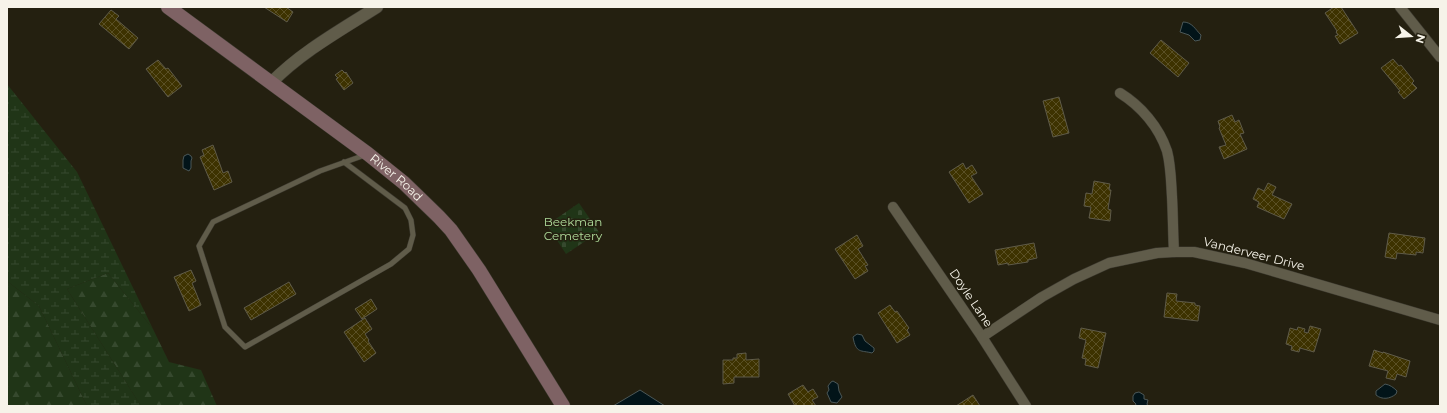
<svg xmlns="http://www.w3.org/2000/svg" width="1447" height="413" font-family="Montserrat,sans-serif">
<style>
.forest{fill:url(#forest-firs)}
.wetland{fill:url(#wetland-marsh)}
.cemetery{fill:url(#cemetery-stones)}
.water{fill:#021419;stroke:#4b5757}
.building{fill:url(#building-cross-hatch);stroke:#5f5b49}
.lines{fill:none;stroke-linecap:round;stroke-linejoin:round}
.service-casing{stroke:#3c392f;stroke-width:6}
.minor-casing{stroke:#3c392f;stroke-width:11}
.tertiary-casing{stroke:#3c392f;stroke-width:13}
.secondary-casing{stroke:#3c392f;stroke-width:15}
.service{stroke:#605c4a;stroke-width:5}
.minor{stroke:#605c4a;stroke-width:10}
.tertiary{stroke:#605c4a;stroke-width:12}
.secondary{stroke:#7e6264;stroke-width:14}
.labels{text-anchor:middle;stroke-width:3;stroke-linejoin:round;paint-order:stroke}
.street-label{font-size:12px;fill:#f6f3e9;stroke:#242010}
.park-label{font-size:12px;fill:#b0dd9c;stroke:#242010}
</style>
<defs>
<pattern id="forest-firs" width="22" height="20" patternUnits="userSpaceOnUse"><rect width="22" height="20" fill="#203517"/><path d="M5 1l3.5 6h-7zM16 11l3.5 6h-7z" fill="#36492e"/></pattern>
<pattern id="wetland-marsh" width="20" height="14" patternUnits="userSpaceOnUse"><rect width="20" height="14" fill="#203517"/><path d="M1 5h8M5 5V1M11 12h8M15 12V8" fill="none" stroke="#36492e"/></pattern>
<pattern id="cemetery-stones" width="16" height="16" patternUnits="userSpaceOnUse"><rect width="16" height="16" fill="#203517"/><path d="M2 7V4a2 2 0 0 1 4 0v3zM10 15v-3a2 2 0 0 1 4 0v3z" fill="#36492e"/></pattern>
<pattern id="building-cross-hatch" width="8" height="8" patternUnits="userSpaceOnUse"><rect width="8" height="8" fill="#3d3200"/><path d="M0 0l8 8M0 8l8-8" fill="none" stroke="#5a5025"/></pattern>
</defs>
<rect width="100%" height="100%" fill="#242010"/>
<!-- forest -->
<g class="forest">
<path d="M108,273L153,329L169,362L201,370L217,406H141L67,289Z"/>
<path d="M7,281L39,306L87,406H7Z"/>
</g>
<!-- wetland -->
<path class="wetland" d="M7,84L77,172L153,329L108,273L67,289L141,406H87L39,306L7,281Z"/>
<!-- cemetery -->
<path class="cemetery" d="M579,203L599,232L566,254L547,225Z"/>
<!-- water -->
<g class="water">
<path d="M1183,22C1192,22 1195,29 1201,35L1200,40L1195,41L1189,35L1180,32Z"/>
<path d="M188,154L191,156L192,158L191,161V168L189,171L183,168V160L184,156Z"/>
<path d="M857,334L862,335L865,341L874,348V351L872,353C861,350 856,354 853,337Z"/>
<path d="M833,381L838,384L839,391L842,397L837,403L831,402L827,393L829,390L828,386L831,382Z"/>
<path d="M1385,384C1390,385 1393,387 1397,391L1396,394C1390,399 1382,400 1376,395V391Z"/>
<path d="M640,390L665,406H613Z"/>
<path d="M1139,392L1144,395V399L1148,400L1147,404L1148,406H1135L1136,404L1133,401V396L1135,393Z"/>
</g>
<!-- building -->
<g class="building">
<path d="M264,7H286L293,12L287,22Z"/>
<path d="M1334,7H1341L1358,33L1340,44L1335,36L1338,35L1336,32L1337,31L1325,13Z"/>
<path d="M111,10L119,16L116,19L138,38L129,49L99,24Z"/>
<path d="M1161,40L1189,63L1178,77L1150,53Z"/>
<path d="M1393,59L1399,66L1401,65L1414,81L1412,83L1417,88L1404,99L1398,92L1400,91L1381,68Z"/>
<path d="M158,60L166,69L168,68L182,86L168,97L146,69Z"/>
<path d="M342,70L345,73L346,72L353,83L344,90L336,79L338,78L335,75Z"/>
<path d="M1059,97L1069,133L1053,137L1043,101Z"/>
<path d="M1232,115L1235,122L1239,120L1244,133L1240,134L1247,149L1224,159L1219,147L1226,145L1219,128L1220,127L1218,121Z"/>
<path d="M213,145L223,173L228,171L232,182L214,190L200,157L204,155L202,150Z"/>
<path d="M963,163L966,169L972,165L977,173L971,176L983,194L969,203L949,172Z"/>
<path d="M1094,181L1110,184L1109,190H1111L1108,209L1111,210L1110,221L1089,218L1091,207L1084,206L1086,193L1092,194Z"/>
<path d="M1268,183L1276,187L1272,195L1292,204L1284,219L1257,207L1259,202L1253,199L1258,188L1264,191Z"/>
<path d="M1389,233L1425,238L1423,253L1416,252V255L1397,253L1396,259L1385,257Z"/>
<path d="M857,235L863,246L858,249L868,265L865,266L868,271L855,279L835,249Z"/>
<path d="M1034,243L1037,258L1028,260V262L1008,265V263L998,265L995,250Z"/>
<path d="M191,270L196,281L192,283L201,305L189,311L174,277Z"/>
<path d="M289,282L296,294L251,320L244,308Z"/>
<path d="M1167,293L1177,294L1176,301L1195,303V305L1200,306L1198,321L1164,317Z"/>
<path d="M371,299L377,309L362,319L355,309Z"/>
<path d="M890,305L895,312L897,311L909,328L907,330L910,335L897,343L878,313Z"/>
<path d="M365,318L372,329L365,334L369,340L368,341L376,353L364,362L344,332Z"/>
<path d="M1310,326L1321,329L1314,352L1300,348L1299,352L1291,350L1292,346L1286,344L1290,328L1297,330L1298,327L1305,329L1304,332L1308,333Z"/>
<path d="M1081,328L1106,333L1098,368L1085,365L1086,359L1082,358L1086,340L1079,338Z"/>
<path d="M1374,350L1383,353V352L1410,361L1406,377L1397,374L1395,380L1386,378L1388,371L1369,366Z"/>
<path d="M746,353V360L759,359V377H734V383L723,384V360H733V358H737V354Z"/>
<path d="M803,385L808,392L813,389L818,397L812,400L816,406H795L788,394Z"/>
<path d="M973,395L980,406H956Z"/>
</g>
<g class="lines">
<!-- service casing -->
<g class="service-casing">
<path id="service" d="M344,162L405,208L411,220L413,235L409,249L391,264L245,347L225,327L199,246L213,222L320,171L365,155"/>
</g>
<!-- minor casing -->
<g class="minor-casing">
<g id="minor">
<path d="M1400,7L1440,57"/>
<path d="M1120,93C1141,106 1159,127 1167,151C1171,166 1171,182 1172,197C1173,215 1173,234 1174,252"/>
<path d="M893,207L982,337L1026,406"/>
<path d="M982,337L1042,297L1074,279L1109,263L1157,253L1174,252H1194L1245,263L1440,320"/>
</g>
</g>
<!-- tertiary casing -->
<g class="tertiary-casing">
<path id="tertiary" d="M271,83C301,52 341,30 377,7"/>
</g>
<!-- secondary casing -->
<g class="secondary-casing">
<g id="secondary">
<path id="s1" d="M168,7L368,154L404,183L439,217L451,230L479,270L563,406"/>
</g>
</g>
<!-- service -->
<use href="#service" class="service"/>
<!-- minor -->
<use href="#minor" class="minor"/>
<!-- tertiary -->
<use href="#tertiary" class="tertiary"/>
<!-- secondary -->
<use href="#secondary" class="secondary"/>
</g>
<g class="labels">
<!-- street labels -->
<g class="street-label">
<text dy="4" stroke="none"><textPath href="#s1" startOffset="285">River Road</textPath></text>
<text transform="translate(1254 254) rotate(14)" y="4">Vanderveer Drive</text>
<text transform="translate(971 298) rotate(56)" y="4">Doyle Lane</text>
</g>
<!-- park labels -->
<g class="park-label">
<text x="573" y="226">Beekman<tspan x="573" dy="14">Cemetery</tspan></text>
</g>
</g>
<!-- border -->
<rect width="1447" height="413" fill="none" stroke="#f6f3e9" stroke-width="16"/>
<!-- north arrow -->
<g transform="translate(1411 36) rotate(107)" stroke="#242010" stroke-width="3" paint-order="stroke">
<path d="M0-3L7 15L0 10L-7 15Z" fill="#f6f3e9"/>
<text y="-6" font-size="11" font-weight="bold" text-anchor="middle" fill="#f6f3e9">N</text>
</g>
</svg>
